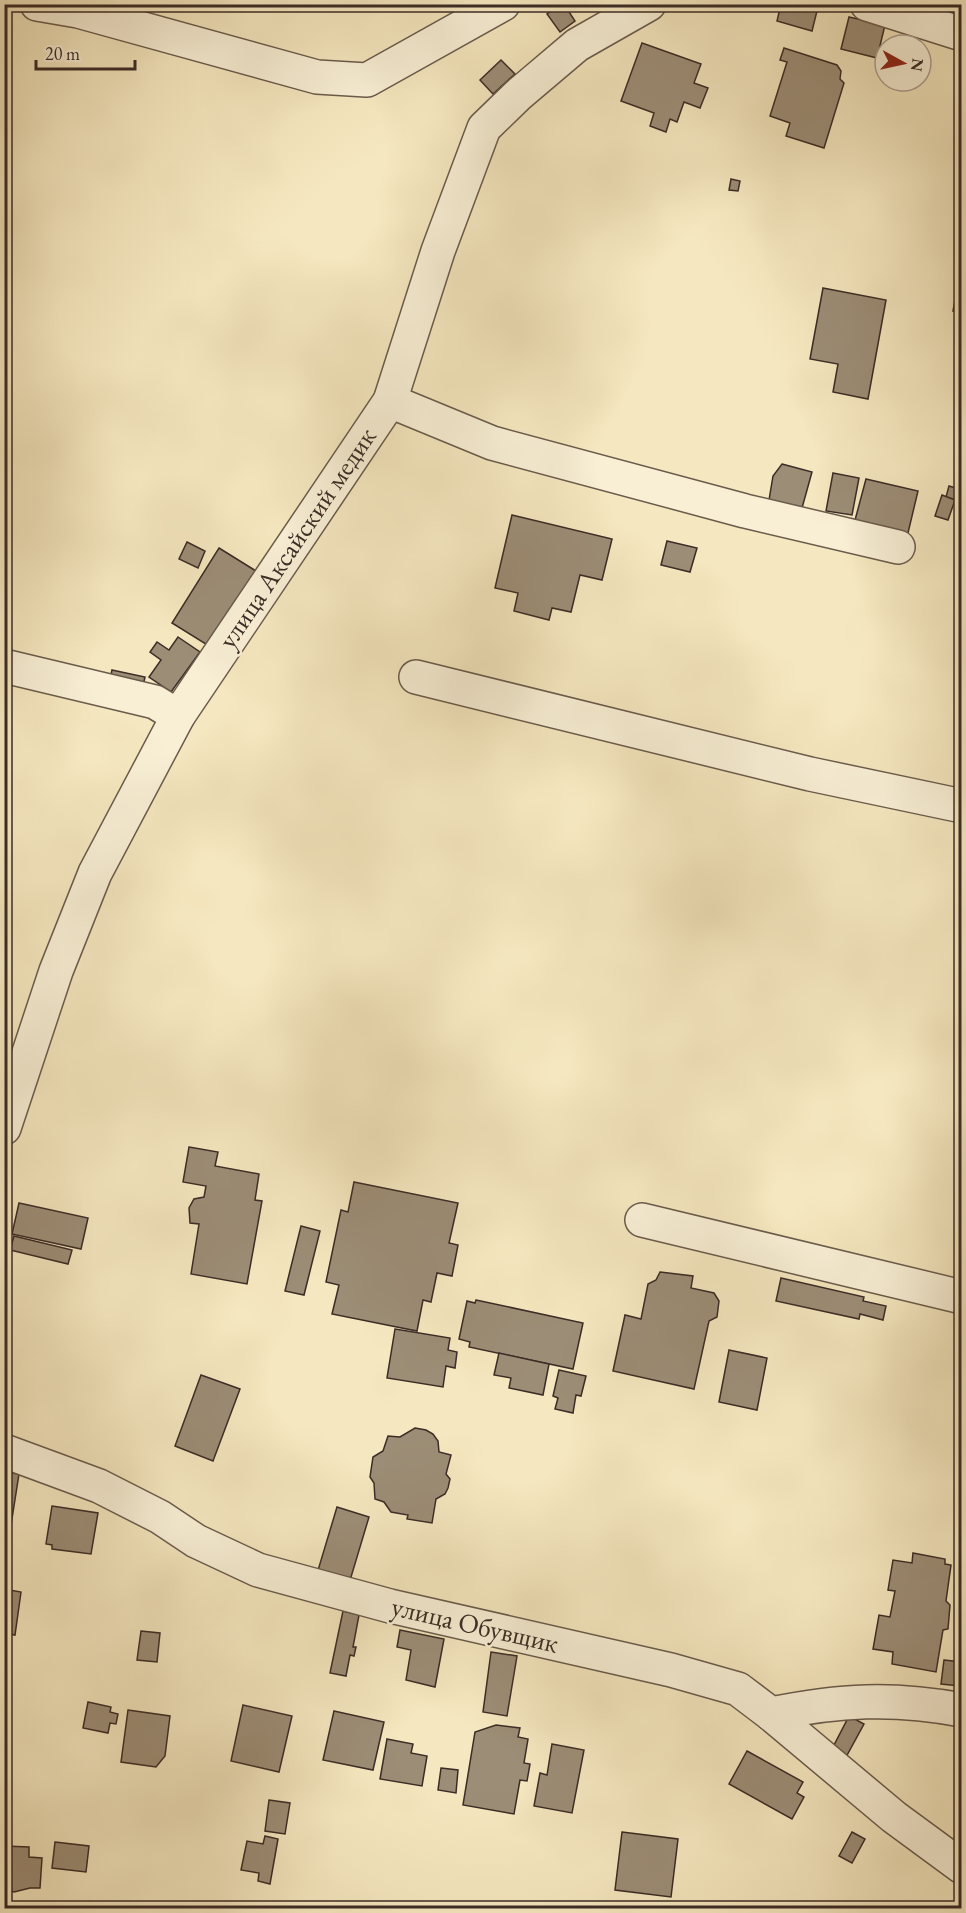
<svg xmlns="http://www.w3.org/2000/svg" width="966" height="1913" font-family="'EB Garamond',serif">
<style>
.building{fill:#9c8d76;stroke:#3b2c26;stroke-width:1.5}
.lines{fill:none;stroke-linecap:round;stroke-linejoin:round}
.street-casing{stroke:#6a5b4c;stroke-width:36}
.street{stroke:#f8efd5;stroke-width:33}
.labels{text-anchor:middle;stroke-width:5;stroke-linejoin:round;paint-order:stroke}
.street-label{font-size:27px;fill:#3b2c26;stroke:#f8efd5}
</style>
<rect width="100%" height="100%" fill="#f5e7bf"/>
<filter id="stains"><feTurbulence type="fractalNoise" baseFrequency=".00333" numOctaves="4"/><feColorMatrix values="0 0 0 0 .2 0 0 0 0 .09 0 0 0 0 .02 0 0 0 .5 -.17"/></filter>
<radialGradient id="worn" r=".72"><stop offset=".6" stop-color="#630" stop-opacity="0"/><stop offset="1" stop-color="#630" stop-opacity=".3"/></radialGradient>
<!-- building -->
<g class="building">
<path d="M560,4H564L575,21L560,32L547,14Z"/>
<path d="M781,4L818,7L812,31L777,21Z"/>
<path d="M942,4H962V29L937,20Z"/>
<path d="M849,17L885,25L877,58L841,49Z"/>
<path d="M642,43L701,64L694,83L708,88L700,108L684,102L677,122L670,119L666,132L650,126L654,113L621,101Z"/>
<path d="M784,48L837,65L841,71L840,79L844,83L824,148L786,136L790,123L770,116L787,62L780,60Z"/>
<path d="M501,60L515,74L493,94L480,80Z"/>
<path d="M731,179L740,181L738,191L729,190Z"/>
<path d="M961,267H962V312L953,311Z"/>
<path d="M823,288L886,300L868,399L833,392L838,364L810,359Z"/>
<path d="M782,464L812,472L802,508H783L769,500L773,476Z"/>
<path d="M833,473L859,478L852,515L826,511Z"/>
<path d="M866,479L918,491L907,537L854,524Z"/>
<path d="M949,486L959,489L955,500L946,497Z"/>
<path d="M942,495L955,500L948,520L935,516Z"/>
<path d="M512,515L612,539L602,580L580,575L571,612L552,608L549,620L514,611L518,593L495,588Z"/>
<path d="M4,525L10,526L7,544L4,543Z"/>
<path d="M667,541L697,548L690,572L661,565Z"/>
<path d="M187,542L205,551L198,568L179,559Z"/>
<path d="M219,548L256,571L209,646L172,623Z"/>
<path d="M178,637L200,652L171,692L149,677L161,660L150,652L157,642L169,650Z"/>
<path d="M112,670L145,677L142,690L109,684Z"/>
<path d="M189,1147L218,1152L215,1166L259,1174L255,1200L262,1201L247,1284L191,1274L199,1224L190,1223L189,1208L194,1199L204,1197L206,1186L183,1182Z"/>
<path d="M354,1182L458,1203L449,1243L458,1245L452,1276L437,1273L431,1302L423,1300L417,1331L332,1314L339,1285L326,1282L341,1210L348,1212Z"/>
<path d="M19,1203L88,1218L81,1249L12,1234Z"/>
<path d="M301,1226L320,1231L304,1295L285,1291Z"/>
<path d="M14,1236L72,1250L68,1264L10,1250Z"/>
<path d="M660,1272L693,1276L691,1288L714,1293L719,1301L717,1317L709,1321L694,1389L613,1371L625,1315L641,1319L648,1284L656,1280Z"/>
<path d="M781,1278L864,1297L863,1301L886,1306L883,1320L860,1314L859,1319L776,1301Z"/>
<path d="M476,1300L583,1323L573,1369L469,1347L470,1342L459,1339L467,1301L475,1303Z"/>
<path d="M395,1329L450,1338L448,1350L457,1352L455,1368L446,1366L443,1387L387,1378Z"/>
<path d="M729,1350L767,1358L757,1410L719,1402Z"/>
<path d="M499,1353L549,1364L543,1395L509,1388L511,1378L494,1375Z"/>
<path d="M559,1370L586,1376L581,1396L576,1395L573,1413L555,1409L558,1398L553,1396Z"/>
<path d="M201,1375L240,1389L213,1461L175,1446Z"/>
<path d="M415,1428L426,1430L433,1434L438,1441L439,1452L451,1455L446,1474L450,1479L448,1488L445,1494L436,1499L432,1523L407,1519L408,1515L391,1512L384,1502L375,1499L374,1483L370,1477L373,1457L383,1451L388,1436L400,1437Z"/>
<path d="M4,1472L19,1474L9,1538H4Z"/>
<path d="M52,1506L98,1513L91,1554L52,1549V1545L46,1544Z"/>
<path d="M337,1507L369,1517L348,1587L316,1577Z"/>
<path d="M913,1553L945,1559V1564L951,1565L946,1601L950,1605L948,1629L943,1630L936,1672L892,1664L893,1652L873,1649L879,1615L890,1617L895,1591L888,1590L893,1560L912,1563Z"/>
<path d="M4,1589L21,1592L15,1635L4,1633Z"/>
<path d="M343,1611L359,1615L353,1647H356L354,1656L350,1655L346,1676L330,1673Z"/>
<path d="M400,1630L444,1639L435,1687L406,1680L411,1650L397,1647Z"/>
<path d="M141,1631L160,1633L157,1662L137,1660Z"/>
<path d="M491,1652L517,1656L507,1716L483,1712Z"/>
<path d="M944,1660L962,1662L960,1686L941,1684Z"/>
<path d="M88,1702L111,1707L110,1712L118,1714L116,1724L110,1723L108,1733L83,1728Z"/>
<path d="M243,1705L292,1716L279,1772L231,1761Z"/>
<path d="M128,1710L170,1716L165,1756L156,1767L121,1762Z"/>
<path d="M334,1711L384,1722L373,1770L323,1760Z"/>
<path d="M849,1716L864,1724L846,1757L832,1749Z"/>
<path d="M496,1725L520,1728L518,1737L528,1739L524,1763L530,1764L527,1781L520,1780L514,1814L463,1805L475,1732Z"/>
<path d="M387,1739L413,1744L411,1753L427,1756L422,1786L380,1779Z"/>
<path d="M552,1744L584,1750L572,1813L534,1806L540,1773L547,1775Z"/>
<path d="M747,1751L803,1782L797,1793L804,1797L792,1819L729,1784Z"/>
<path d="M441,1768L458,1770L456,1793L438,1790Z"/>
<path d="M269,1800L290,1803L285,1834L265,1831Z"/>
<path d="M622,1832L678,1839L671,1897L615,1890Z"/>
<path d="M852,1832L865,1839L852,1863L839,1856Z"/>
<path d="M265,1836L278,1839L270,1884L258,1881L259,1873L241,1870L247,1841L263,1844Z"/>
<path d="M55,1842L89,1846L86,1872L52,1868Z"/>
<path d="M4,1846L29,1847V1857L42,1858L40,1888H30L14,1892L4,1889Z"/>
<path d="M331,1902L347,1904L346,1908H330Z"/>
<path d="M349,1906L376,1908H349Z"/>
</g>
<g class="lines">
<!-- street casing -->
<g class="street-casing">
<g id="street">
<path d="M37,4L78,11L317,77L367,80L503,4"/>
<path d="M867,4L962,34"/>
<path d="M390,401L492,443L745,511L898,547"/>
<path d="M4,666L155,702L178,716"/>
<path d="M416,677L810,774L962,806"/>
<path d="M4,1128L56,971L95,873L178,716L390,401L438,251L484,128L518,95L577,45L649,4"/>
<path d="M642,1220L962,1297"/>
<path d="M4,1451L99,1486L160,1517L196,1541L258,1570L390,1606L671,1670L738,1689L771,1714C839,1700 893,1697 962,1710"/>
<path d="M771,1714L894,1817L962,1867"/>
</g>
</g>
<!-- street -->
<use href="#street" class="street"/>
</g>
<g class="labels">
<!-- street labels -->
<g class="street-label">
<text transform="translate(297 538) rotate(-56)" y="9">улица Аксайский медик</text>
<text transform="translate(475 1625) rotate(13)" y="9">улица Обувщик</text>
</g>
</g>
<!-- margin -->
<rect width="966" height="1913" fill="none" stroke="#f5e7bf" stroke-width="24"/>
<rect x="6" y="6" width="954" height="1901" fill="none" stroke="#3b2c26" stroke-width="3"/>
<rect x="12" y="12" width="942" height="1889" fill="none" stroke="#3b2c26" stroke-width="1.5"/>
<!-- north arrow -->
<g transform="translate(903 63) rotate(98)"><circle r="28" fill="#f8efd5" stroke="#aca18f" stroke-width="1.5"/>
<path d="M0-4.5L10 22L0 15L-10 22Z" fill="#8f2418"/>
<text y="-9" font-size="16" font-weight="bold" text-anchor="middle" fill="#3b2c26">N</text>
</g>
<!-- scale -->
<path d="M36 60v9h99v-9" fill="none" stroke="#3b2c26" stroke-width="3"/>
<text x="45" y="60" font-size="18" fill="#3b2c26" stroke="#f8efd5" stroke-width="4.5" paint-order="stroke">20 m</text>
<rect width="100%" height="100%" filter="url(#stains)"/>
<rect width="100%" height="100%" fill="url(#worn)"/>
</svg>
